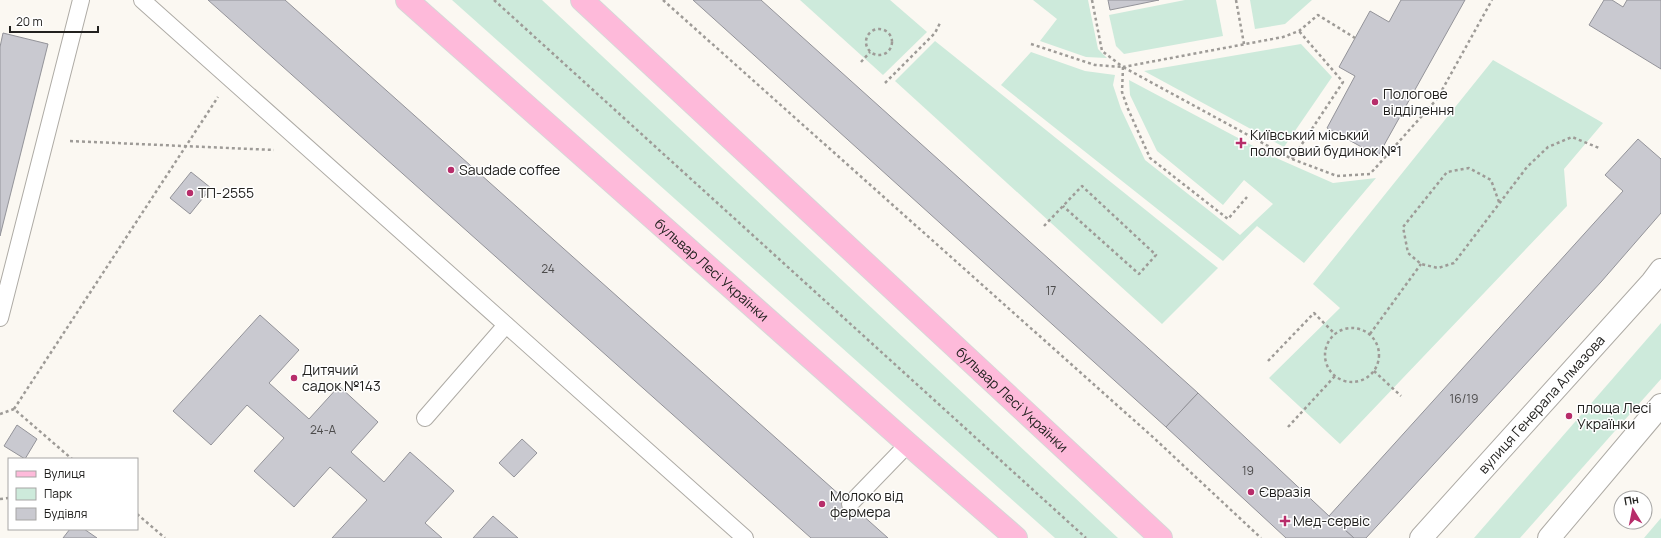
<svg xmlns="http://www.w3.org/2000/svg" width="1661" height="538" font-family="Manrope,sans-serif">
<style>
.green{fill:#cdeadb}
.building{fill:#c9c9d0;stroke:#939399}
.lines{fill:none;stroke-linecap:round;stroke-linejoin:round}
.lane-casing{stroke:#aeaba5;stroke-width:18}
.secondary-casing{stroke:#aeaba5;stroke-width:24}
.primary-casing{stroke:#d7d7d7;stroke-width:24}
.path{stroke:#9e9b97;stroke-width:2.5;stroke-dasharray:3 3;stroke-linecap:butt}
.lane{stroke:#fff;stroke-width:16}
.secondary{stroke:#fff;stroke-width:22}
.primary{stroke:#febada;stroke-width:22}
.poi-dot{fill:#b72d6a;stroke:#fff;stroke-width:1.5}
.labels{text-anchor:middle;stroke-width:3;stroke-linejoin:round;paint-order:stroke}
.number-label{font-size:12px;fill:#4c4b4b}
.poi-label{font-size:14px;fill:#22211f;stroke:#fff;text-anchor:start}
.street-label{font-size:14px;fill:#22211f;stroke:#fff}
</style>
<rect width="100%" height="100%" fill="#fbf8f2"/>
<!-- green -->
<g class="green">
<path d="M452,0H542L1118,538H1055Z"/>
<path d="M800,0H890L927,32L883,75Z"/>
<path d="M1033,0H1088L1098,49L1107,58L1086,57L1040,41L1057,19Z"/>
<path d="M1185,0H1216L1223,36L1124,54L1116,46L1109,15Z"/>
<path d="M1250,0H1312L1285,24L1255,29Z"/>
<path d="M935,41L1218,268L1162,324L895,81Z"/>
<path d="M1301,44L1332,77L1284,147L1144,71Z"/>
<path d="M1031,52L1085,71L1115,75L1113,85L1121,109L1145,160L1240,235L1273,204L1244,180L1223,205L1157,151L1130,95L1129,80L1274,157L1333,183L1376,178L1304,263L1257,226L1223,261L1001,85Z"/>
<path d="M1493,60L1603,123L1564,169L1567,206L1340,444L1269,378L1340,308L1313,284Z"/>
<path d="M1661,323V379L1520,538H1474Z"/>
<path d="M1661,518V538H1644Z"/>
</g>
<!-- building -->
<g class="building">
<path d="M208,0H285L888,538H811Z"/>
<path d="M693,0H761L1198,393L1166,427Z"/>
<path d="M1108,0H1159L1110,10Z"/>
<path d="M1401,0H1465L1378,156L1327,128L1355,76L1339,67L1370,11L1389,22Z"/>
<path d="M1604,0H1612L1623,7L1627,0H1661V69L1589,25Z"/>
<path d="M3,33L48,44L0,236V47Z"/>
<path d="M1638,139L1661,159V213L1601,282L1366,538H1354L1329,516L1623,191L1605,175Z"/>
<path d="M191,172L211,188L190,214L170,198Z"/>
<path d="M260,315L299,350L269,383L309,419L339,386L378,422L351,452L384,482L410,452L454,491L425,523L442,538H332L367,500L330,467L294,507L254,471L284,438L247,405L211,445L173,411Z"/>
<path d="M1198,393L1329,516L1354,538H1286L1166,427Z"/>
<path d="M17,425L37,439L25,459L4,446Z"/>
<path d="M522,439L537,453L514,477L499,463Z"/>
<path d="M493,516L518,538H473Z"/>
<path d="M70,529H84L97,538H63Z"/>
</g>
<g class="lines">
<!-- lane casing -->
<g class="lane-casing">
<g id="lane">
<path d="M142,0L745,538"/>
<path d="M0,318L81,0"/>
<path d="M425,418L506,325"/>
<path d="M850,504L908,444"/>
</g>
</g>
<!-- secondary casing -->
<g class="secondary-casing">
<g id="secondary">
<path id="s1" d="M1421,538L1652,282L1661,270"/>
<path d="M1549,538L1661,405"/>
</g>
</g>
<!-- primary casing -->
<g class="primary-casing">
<g id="primary">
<path id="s2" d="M407,0L908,444L1016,538"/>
<path id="s3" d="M582,0L1161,538"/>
</g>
</g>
<!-- path -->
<g class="path">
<path d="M494,0L1086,538"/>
<path d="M663,0L1155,439L1261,538"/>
<path d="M1092,0L1102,51L1123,67L1283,37L1299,31L1318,15L1355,38"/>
<path d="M1236,0L1244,44"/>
<circle cx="879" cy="42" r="13"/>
<path d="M1031,44L1095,65L1123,67L1292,159L1337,176L1370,174L1437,99L1492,0"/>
<path d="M861,62L870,52"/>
<path d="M1123,67L1122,92L1128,109L1150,158L1228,219L1247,197"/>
<path d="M885,83L935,33L940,23"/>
<path d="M70,141L274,150"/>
<path d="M1292,159L1343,82L1299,31"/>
<path d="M1499,202L1491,180L1469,168L1447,172L1403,227L1408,253L1421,264L1438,268L1454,263L1527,167L1548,147L1572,137L1599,148"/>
<path d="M1044,226L1082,186L1156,255L1139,274L1063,206"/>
<circle cx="1352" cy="355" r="27"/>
<path d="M1370,334L1421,264"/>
<path d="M1268,361L1314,313L1335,334"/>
<path d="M1374,371L1401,396"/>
<path d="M14,409L218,97"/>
<path d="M0,414L14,409L72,459"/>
<path d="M1288,427L1335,376"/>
<path d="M0,499L9,498"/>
<path d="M137,514L165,538"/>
</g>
<!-- lane -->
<use href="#lane" class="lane"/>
<!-- secondary -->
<use href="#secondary" class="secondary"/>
<!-- primary -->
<use href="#primary" class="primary"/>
</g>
<!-- markers -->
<g class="poi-dot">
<circle cx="1375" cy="102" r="4"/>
<path d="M1239 137h4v4h4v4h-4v4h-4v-4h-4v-4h4z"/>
<circle cx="451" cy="170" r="4"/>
<circle cx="190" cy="193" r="4"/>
<circle cx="294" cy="378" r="4"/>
<circle cx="1569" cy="416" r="4"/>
<circle cx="1251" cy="492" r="4"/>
<circle cx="822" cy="504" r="4"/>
<path d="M1283 515h4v4h4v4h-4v4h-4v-4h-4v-4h4z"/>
</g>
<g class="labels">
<!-- number labels -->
<g class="number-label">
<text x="548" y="273">24</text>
<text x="1051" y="295">17</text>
<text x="1464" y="403">16/19</text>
<text x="323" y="434">24-А</text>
<text x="1248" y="475">19</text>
</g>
<!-- poi labels -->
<g class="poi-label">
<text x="1383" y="99">Пологове<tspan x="1383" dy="16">відділення</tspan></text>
<text x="1250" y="140">Київський міський<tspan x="1250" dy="16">пологовий будинок №1</tspan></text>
<text x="459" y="175">Saudade coffee</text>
<text x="198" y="198">ТП-2555</text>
<text x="302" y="375">Дитячий<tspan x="302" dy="16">садок №143</tspan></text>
<text x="1577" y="413">площа Лесі<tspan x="1577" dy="16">Українки</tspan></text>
<text x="1259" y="497">Євразія</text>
<text x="830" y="501">Молоко від<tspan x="830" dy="16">фермера</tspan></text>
<text x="1293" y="526">Мед-сервіс</text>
</g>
<!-- street labels -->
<g class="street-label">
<text dy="5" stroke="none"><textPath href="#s2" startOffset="407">бульвар Лесі Українки</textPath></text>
<text dy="5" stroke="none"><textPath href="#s3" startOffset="587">бульвар Лесі Українки</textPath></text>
<text dy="5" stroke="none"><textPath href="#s1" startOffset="180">вулиця Генерала Алмазова</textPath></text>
</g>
</g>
<!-- legend -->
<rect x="8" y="458" width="130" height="72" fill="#ffffff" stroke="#a7a6a5"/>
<rect x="16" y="471" width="20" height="6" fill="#febada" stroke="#a7a6a5"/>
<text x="44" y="478" font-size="12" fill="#22211f">Вулиця</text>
<rect x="16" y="488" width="20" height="12" fill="#cdeadb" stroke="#a7a6a5"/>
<text x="44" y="498" font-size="12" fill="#22211f">Парк</text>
<rect x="16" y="508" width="20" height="12" fill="#c9c9d0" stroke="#a7a6a5"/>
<text x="44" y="518" font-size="12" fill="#22211f">Будівля</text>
<!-- north arrow -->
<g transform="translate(1633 510) rotate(350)"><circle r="19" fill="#ffffff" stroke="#a7a6a5"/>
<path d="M0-3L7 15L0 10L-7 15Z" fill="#b72d6a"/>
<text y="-6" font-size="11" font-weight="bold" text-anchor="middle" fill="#22211f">Пн</text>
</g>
<!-- scale -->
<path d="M10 26v6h88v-6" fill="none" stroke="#22211f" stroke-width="2"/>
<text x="16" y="26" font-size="12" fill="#22211f" stroke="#ffffff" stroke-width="3" paint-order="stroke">20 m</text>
</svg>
